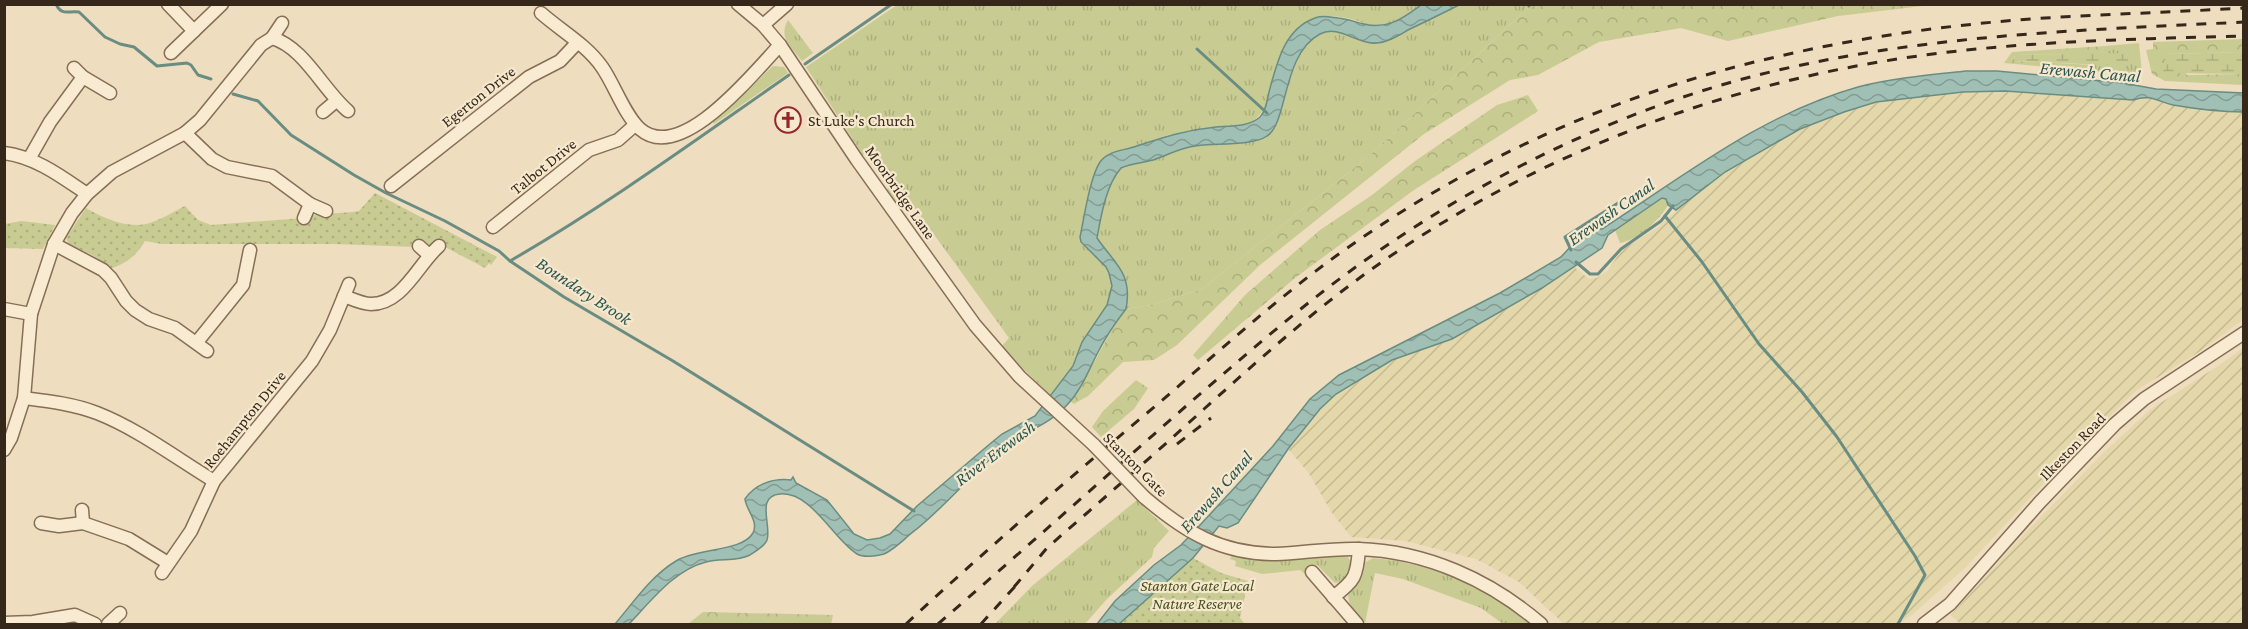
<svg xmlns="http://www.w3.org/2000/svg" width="2248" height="629" font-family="'Crimson Pro',serif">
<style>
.farmland{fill:url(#farmland-furrows)}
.grass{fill:url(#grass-tufts)}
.forest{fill:url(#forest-crowns)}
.wetland{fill:url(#wetland-marsh)}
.park{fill:url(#park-dots)}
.water{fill:url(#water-waves);stroke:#698d82;stroke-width:1.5}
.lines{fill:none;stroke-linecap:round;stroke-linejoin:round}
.stream{stroke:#698d82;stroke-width:3}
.minor-casing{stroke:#876e57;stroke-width:15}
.minor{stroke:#f9ebd1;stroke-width:12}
.rail{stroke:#36271b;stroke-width:3;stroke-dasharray:10 10;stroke-linecap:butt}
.minor-bridge-casing{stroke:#876e57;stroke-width:15;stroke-linecap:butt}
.minor-bridge{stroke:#f9ebd1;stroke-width:12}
.labels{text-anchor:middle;stroke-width:4.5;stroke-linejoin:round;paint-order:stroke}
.street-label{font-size:16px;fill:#36271b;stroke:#f6e8cd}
.poi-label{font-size:16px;fill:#36271b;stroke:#f6e8cd;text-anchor:start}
.park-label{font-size:16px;font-style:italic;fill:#485222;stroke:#f6e8cd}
.water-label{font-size:18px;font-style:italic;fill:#2a5651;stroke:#f6e8cd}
</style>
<defs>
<pattern id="farmland-furrows" width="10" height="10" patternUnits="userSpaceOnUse" patternTransform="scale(1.5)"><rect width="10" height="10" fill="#e4d8ab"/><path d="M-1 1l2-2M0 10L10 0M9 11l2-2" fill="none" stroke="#c4b993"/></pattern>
<pattern id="grass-tufts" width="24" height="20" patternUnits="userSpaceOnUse" patternTransform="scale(1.5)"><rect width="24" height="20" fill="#c8cc92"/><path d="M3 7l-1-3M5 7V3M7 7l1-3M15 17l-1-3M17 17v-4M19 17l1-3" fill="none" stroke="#acaf7d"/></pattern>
<pattern id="forest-crowns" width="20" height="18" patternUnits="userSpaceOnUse" patternTransform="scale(1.5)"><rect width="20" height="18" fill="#c8cc92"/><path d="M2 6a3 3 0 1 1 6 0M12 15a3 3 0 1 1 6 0" fill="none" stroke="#acaf7d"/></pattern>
<pattern id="wetland-marsh" width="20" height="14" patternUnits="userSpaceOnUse" patternTransform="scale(1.5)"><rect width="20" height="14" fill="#c8cc92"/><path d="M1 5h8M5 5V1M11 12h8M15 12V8" fill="none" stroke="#acaf7d"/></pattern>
<pattern id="park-dots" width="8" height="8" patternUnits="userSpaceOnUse" patternTransform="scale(1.5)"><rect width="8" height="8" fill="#c8cc92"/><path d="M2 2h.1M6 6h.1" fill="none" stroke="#acaf7d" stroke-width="1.8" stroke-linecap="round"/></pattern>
<pattern id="water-waves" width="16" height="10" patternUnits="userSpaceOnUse" patternTransform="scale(1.5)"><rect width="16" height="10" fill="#a1c0b5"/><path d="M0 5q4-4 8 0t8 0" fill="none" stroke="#849c92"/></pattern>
</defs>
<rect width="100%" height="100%" fill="#eeddbe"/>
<!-- farmland -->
<g class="farmland">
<path d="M2005,91L2133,100L2143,97L2156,98L2171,104L2243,112V320L2199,352L2137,390L2072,453L1965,568L1912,615L1898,624H1564L1519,582L1476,559L1406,541L1351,537L1332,513L1308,472L1288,449L1320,409L1336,394L1357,380L1392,360L1452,339L1542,288L1573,266L1589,279L1597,278L1607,271L1622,250L1657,228L1695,193L1725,172L1800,129L1844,112L1876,102L1963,92Z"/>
<path d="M2243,348V624H1960L1951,615L2028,530L2103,453L2151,409L2218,366Z"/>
</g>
<!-- grass -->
<g class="grass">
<path d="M897,5H1421C1409,14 1398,25 1382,27C1371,28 1361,21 1351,19C1336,16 1319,14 1306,22C1265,48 1282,105 1250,123L1168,135L1134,147L1108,154L1096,169L1080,237C1087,249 1105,262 1109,273C1118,300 1096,318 1084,340C1079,348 1078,357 1073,366C1068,376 1058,386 1051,396L1001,347L1009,338L901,189L906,198L896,204L886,190L896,182L872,149L863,155L806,67Z"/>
<path d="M1459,5H1531L1368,157L1202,289L1151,305L1126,309C1133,273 1114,263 1097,238C1101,216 1106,185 1121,168C1132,163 1145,163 1156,159C1171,154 1180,148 1195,146C1213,143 1254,146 1268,136C1279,128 1289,73 1300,56C1332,6 1346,49 1387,41Z"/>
<path d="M788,20L813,53L802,61C791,46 778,38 788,20Z"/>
<path d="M2139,43L2142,74L2090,71L2105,46Z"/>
<path d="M773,66L784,67L788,73L714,124L713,122Z"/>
<path d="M1662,198L1666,199L1668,205C1660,220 1637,240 1620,243L1615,230Z"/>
<path d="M1137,500L1169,531L1154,548L1152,557L1106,600L1085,624H995L1032,586Z"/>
<path d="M1232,555L1256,557L1340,555L1348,557L1353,566L1347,581L1335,583L1317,565L1305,574L1300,570L1262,574L1235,566L1236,561L1230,559Z"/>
<path d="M1373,558C1435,564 1483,586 1532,624H1503L1481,608L1403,579L1375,573L1365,623L1350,607L1348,595L1364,563Z"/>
</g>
<!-- forest -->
<g class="forest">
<path d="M1531,5H1931L1838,16L1728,41L1681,28L1599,42L1538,75L1510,80L1424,134L1260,265L1177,345L1154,360L1123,362L1088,396L1074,404L1070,401C1092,372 1104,338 1126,309L1151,305L1202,289L1368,157Z"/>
<path d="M2243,39V52L2166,54L2187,75L2243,74V85L2165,81L2152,74L2146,50L2153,49V42Z"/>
<path d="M2105,46L2100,54L2014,55L2015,61L2094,65L2090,71L2004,63L2012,52Z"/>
<path d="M1528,95L1538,111L1414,190L1295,278L1198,360L1193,355L1245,295L1320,230L1372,195L1415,161L1497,105Z"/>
<path d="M1136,380L1148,388L1134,409L1101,437L1092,427L1103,411Z"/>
<path d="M703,612L833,615L831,624H688Z"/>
</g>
<!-- wetland -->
<g class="wetland">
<path d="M2243,52V74L2163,73L2166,54Z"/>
<path d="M2127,53L2128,60L2126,66L2015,61L2014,55Z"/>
</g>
<!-- park -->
<g class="park">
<path d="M375,193L497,257L491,265L489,263L485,268L445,247L430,246L420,242L416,247L334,244H162L145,241C138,254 125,265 111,268L94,256L69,244L66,238L86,208C103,218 125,228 146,224C159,221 173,212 185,206L198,220L211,225L304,218C321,212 342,214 359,211Z"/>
<path d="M21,221L55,225L43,249L5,248V224Z"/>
<path d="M1193,558L1221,573L1248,581L1240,618L1245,624H1119Z"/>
</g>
<!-- water -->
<g class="water">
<path d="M1421,5H1459C1443,13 1427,21 1410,29C1399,35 1389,42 1377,43C1357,45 1339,24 1320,34C1282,54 1288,123 1267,136C1253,146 1213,143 1195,146C1180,148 1170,154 1156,159C1145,163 1132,163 1121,168C1106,185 1101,216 1097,238C1114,263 1133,273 1126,309C1115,323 1105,338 1097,354C1088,372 1081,390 1067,405C1049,425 1023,432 1003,448C971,474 945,507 913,532C904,539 895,549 884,554C877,556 864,558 857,554C834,540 811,491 780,494C755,496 772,526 767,540C765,546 756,551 750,555C737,562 720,558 706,562C674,570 651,601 629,624H615C633,603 651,576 676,561C697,548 742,552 753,533C759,521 746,510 745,499C755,484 773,478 791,480L793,477L796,483L827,500L854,534L867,540L880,538L890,534L917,506L991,443L1002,434L1035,416L1073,366L1082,342L1107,305L1112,286L1109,273L1106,267L1081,242L1080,237C1084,218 1090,177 1100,162C1109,150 1123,151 1137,146C1164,137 1186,130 1216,127C1230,126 1249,127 1260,117C1266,111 1267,101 1269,92C1277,63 1284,29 1315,18C1323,15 1330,17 1338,18C1348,19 1355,22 1364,24C1388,30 1403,18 1421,5Z"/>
<path d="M1966,71H1997L2123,83L2156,89L2243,93V112C2220,112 2196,109 2173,105C2156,101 2151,94 2133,100L2005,91L1963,92L1876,102L1844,112L1800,129L1725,172L1676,210L1668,205L1666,199L1662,198L1608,235L1602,248L1542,288L1452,339L1392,360L1336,394L1320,409L1288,449L1238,523L1227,528L1219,526L1193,558L1119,624H1097L1115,601L1154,565L1181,545L1201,524L1273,446L1310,399L1339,375L1500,293L1561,257L1572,245L1596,229H1602C1684,176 1762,114 1858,87C1893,78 1929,75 1966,71Z"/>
</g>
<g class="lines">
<!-- stream -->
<g class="stream">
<path d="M56,4C62,17 69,10 79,12L105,37L120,44L134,47L157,66L187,63L191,65L198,75L211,79"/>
<path d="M1528,4L1529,6"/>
<path d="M1197,49L1267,113"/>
<path d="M805,64L892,4"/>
<path d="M233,94L258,101L291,135L354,175L386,193L445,221L499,251L510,261L564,297L673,361L914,511"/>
<path d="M1665,216L1702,262L1759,344L1802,392L1837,437L1915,556L1925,575L1898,624"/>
<path d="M1571,250L1565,237L1626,198"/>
<path d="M510,261C607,205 697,139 789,75"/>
<path d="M1576,262L1590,274H1598L1621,249L1661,221L1673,206"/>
</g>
<!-- minor casing -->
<g class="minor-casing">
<g id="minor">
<path d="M168,4L194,31"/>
<path d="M738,4L763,25L780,45L857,160L975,325L1020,377L1094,445"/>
<path d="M541,13C560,30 587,45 602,67C614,84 625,116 640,129C681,165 754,72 780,45"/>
<path d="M763,25L787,4"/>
<path d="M272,38L282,23"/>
<path d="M171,53L222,4"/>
<path d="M74,68L83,77L110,93"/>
<path d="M323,112L336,101"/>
<path d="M185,133L212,159L227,167L272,176L310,204L304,218"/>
<path d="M4,153C36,157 62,177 87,194"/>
<path d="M29,159L50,122L83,77"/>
<path d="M391,186L529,77L560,61L577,43"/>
<path d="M310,204L326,211"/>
<path d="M493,227L589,150L618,140L635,125"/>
<path d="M54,244L103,270L111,278L126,301L135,310L149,319L175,328L207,351"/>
<path d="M419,246L429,255"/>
<path d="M344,296C352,299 363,304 371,304C403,304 418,264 439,246"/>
<path d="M4,309L31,314"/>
<path d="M197,342L243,285L250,250"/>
<path d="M24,398C48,401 74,404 97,413C138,429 176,458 214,481"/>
<path d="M4,450L11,438L24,398L31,314L54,244L72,213L87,194L112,172L185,133L200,120L261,45L272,38C304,47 323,90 348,111"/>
<path d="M1144,497C1185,532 1221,554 1276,554C1303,553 1331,548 1358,549C1426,551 1490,580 1541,624"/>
<path d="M82,510L83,523"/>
<path d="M41,523L59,526L83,523L129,539L168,563"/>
<path d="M1312,572L1357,624"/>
<path d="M162,573L191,531L214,481L312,361L330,330L349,284"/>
<path d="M1333,597C1355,581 1357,576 1359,549"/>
<path d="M4,623L33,622L75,615L95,624"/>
<path d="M108,624L120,613"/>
<path d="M1924,624L1950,604L2040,502L2115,424L2144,399L2244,333"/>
</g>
</g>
<!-- minor -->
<use href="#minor" class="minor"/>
<!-- rail -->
<g class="rail">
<path d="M1177,444L1211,418"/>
<path d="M1014,587L1047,548L1064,533C1111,492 1158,451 1204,409C1263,356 1323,302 1389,257C1547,150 1729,82 1918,56C2026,41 2135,39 2244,36"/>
<path d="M906,624C988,548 1073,475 1159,403C1217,353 1274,301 1336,256C1469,160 1619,92 1780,56C1867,36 1955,24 2045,18C2111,14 2177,12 2244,8"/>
<path d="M938,624C1021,552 1103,479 1185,407C1249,352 1313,295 1383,248C1503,166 1641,101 1783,69C1938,34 2086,30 2244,22"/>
<path d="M981,624L1019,582"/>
</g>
<!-- minor-bridge casing -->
<g class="minor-bridge-casing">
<path id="minor-bridge" d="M1094,445L1144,497"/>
</g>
<!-- minor-bridge -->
<use href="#minor-bridge" class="minor-bridge"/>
</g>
<!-- icons -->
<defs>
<g id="church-ring" transform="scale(1.35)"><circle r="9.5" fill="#f6e8cd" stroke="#96262c" stroke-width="1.5"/><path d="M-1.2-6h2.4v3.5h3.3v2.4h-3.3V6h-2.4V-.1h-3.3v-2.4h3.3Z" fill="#96262c"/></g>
</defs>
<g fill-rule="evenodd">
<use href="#church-ring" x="788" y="120"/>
</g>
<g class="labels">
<!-- street labels -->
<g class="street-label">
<text transform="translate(478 96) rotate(-38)" y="6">Egerton Drive</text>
<text transform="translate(543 166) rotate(-39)" y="6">Talbot Drive</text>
<text transform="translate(901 192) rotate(55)" y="6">Moorbridge Lane</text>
<text transform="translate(244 419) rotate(-51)" y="6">Roehampton Drive</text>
<text transform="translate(2072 446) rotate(-46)" y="6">Ilkeston Road</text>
<text transform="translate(1136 464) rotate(45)" y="6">Stanton Gate</text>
</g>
<!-- poi labels -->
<g class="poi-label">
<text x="808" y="126">St Luke's Church</text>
</g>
<!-- park labels -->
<g class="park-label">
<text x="1197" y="591">Stanton Gate Local<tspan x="1197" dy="18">Nature Reserve</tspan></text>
</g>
<!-- water labels -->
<g class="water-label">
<text transform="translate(2090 72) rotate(5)" y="6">Erewash Canal</text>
<text transform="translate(1611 212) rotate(-35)" y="6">Erewash Canal</text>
<text transform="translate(584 291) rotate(33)" y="6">Boundary Brook</text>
<text transform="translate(995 453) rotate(-37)" y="6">River Erewash</text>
<text transform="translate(1216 492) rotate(-49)" y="6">Erewash Canal</text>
</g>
</g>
<!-- border -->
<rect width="2248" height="629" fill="none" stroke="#36271b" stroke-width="12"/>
</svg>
